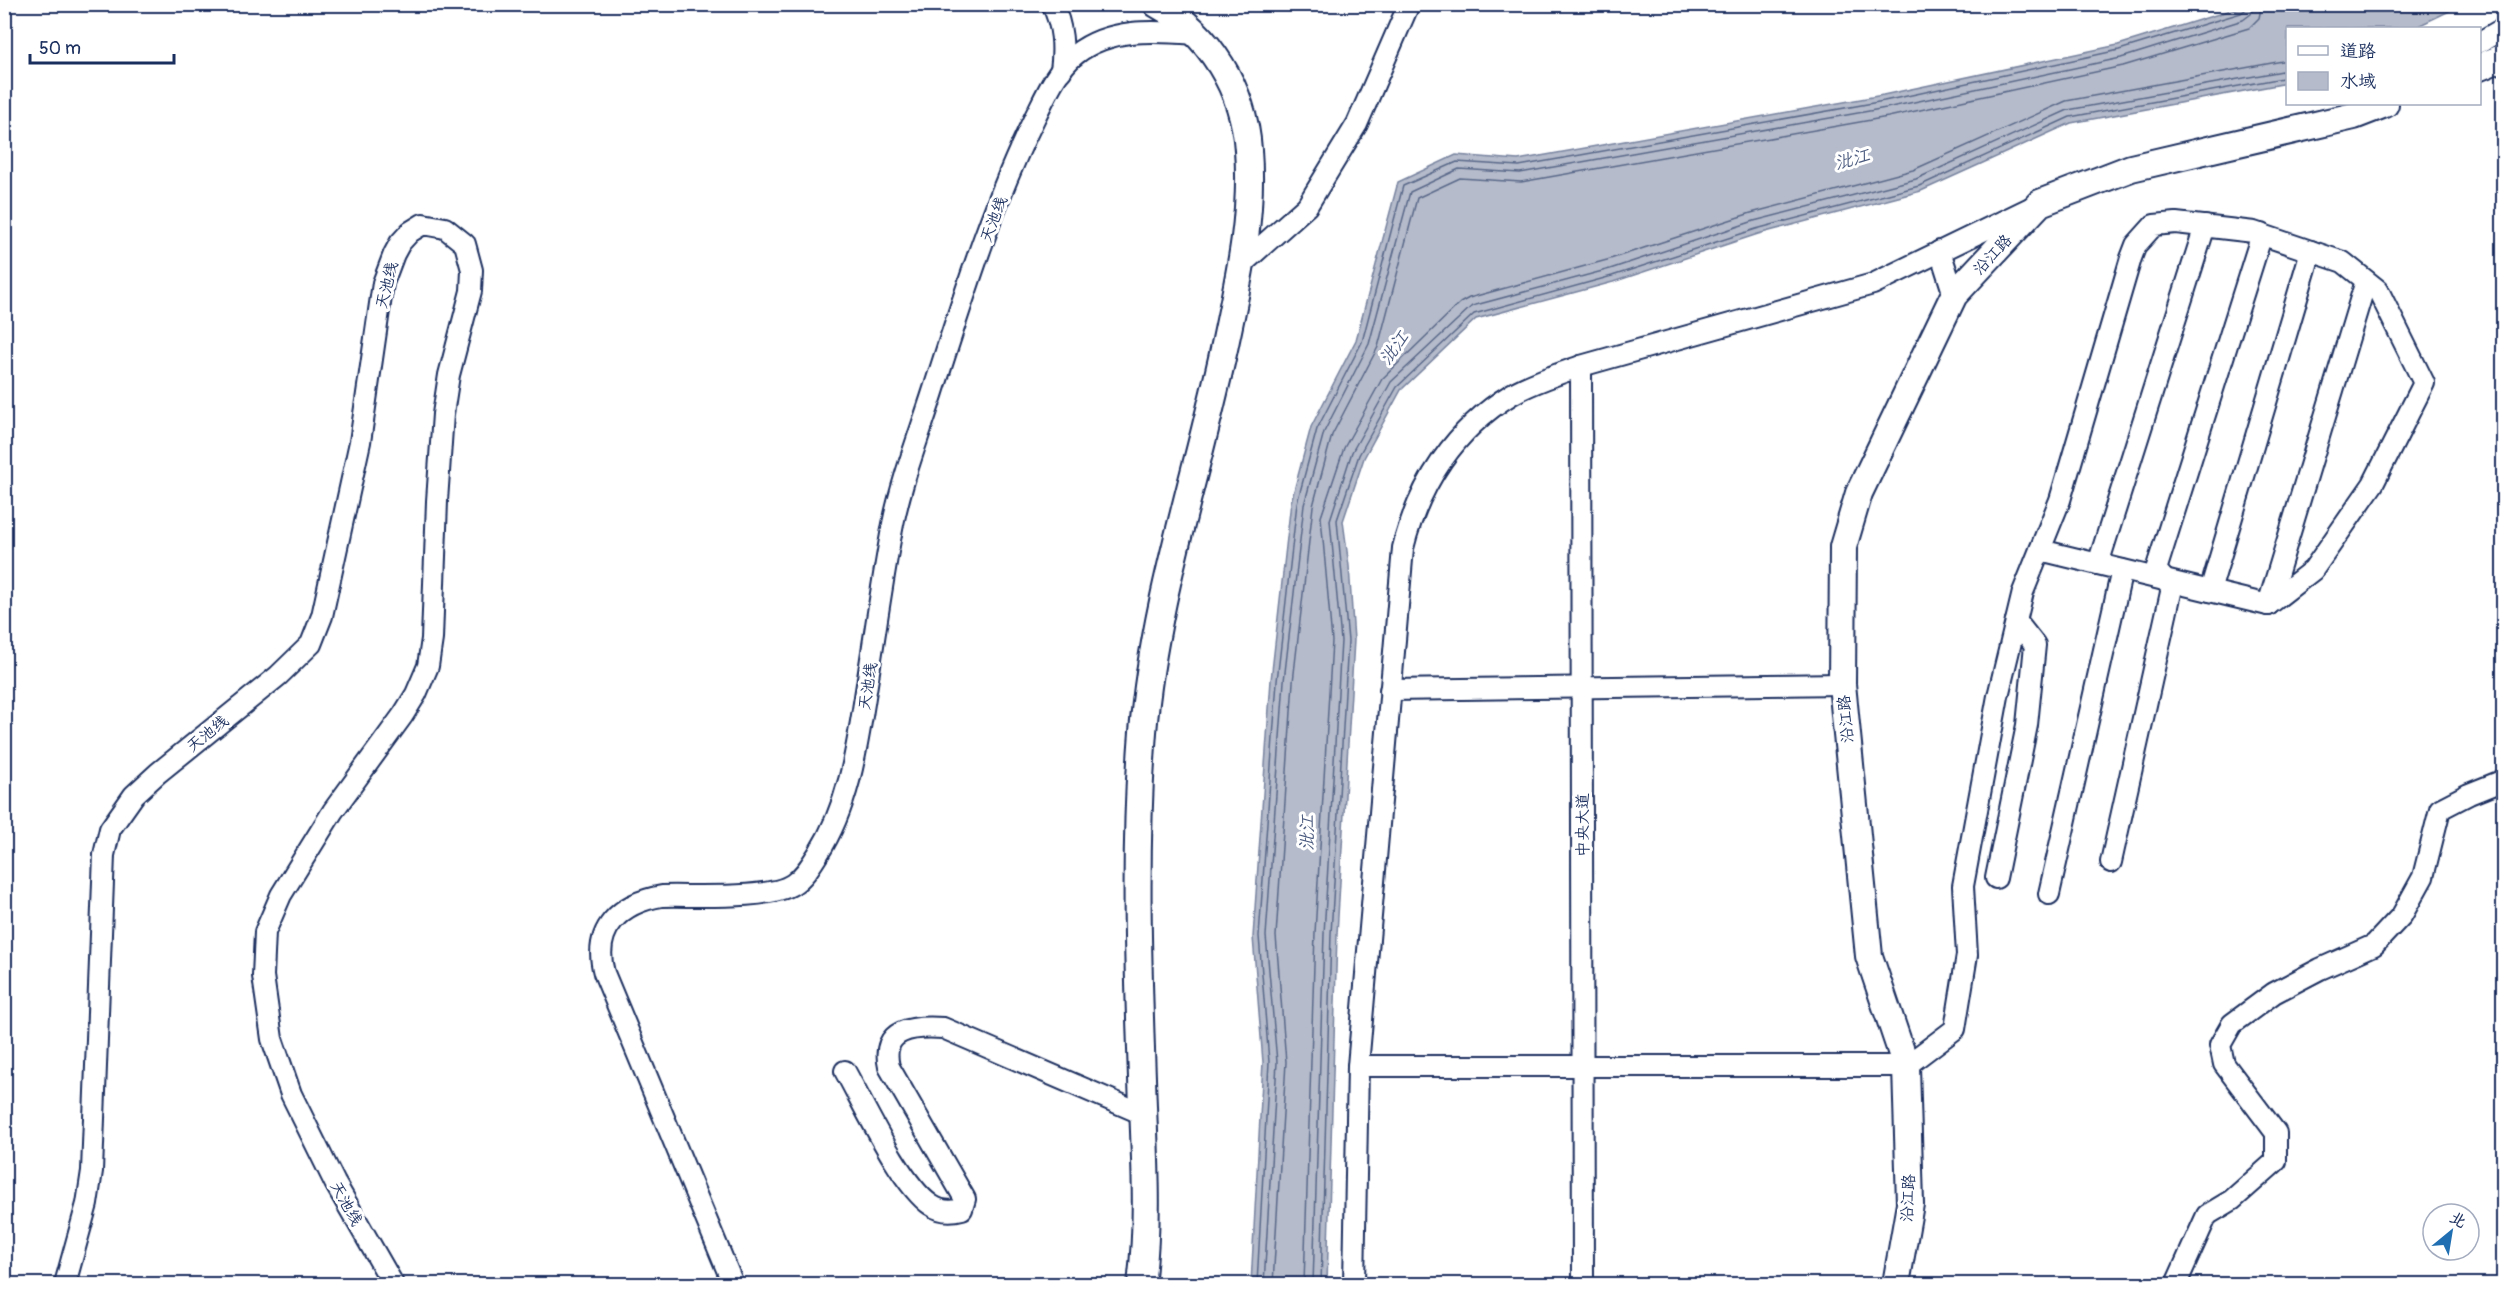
<svg xmlns="http://www.w3.org/2000/svg" width="2508" height="1289" font-family="Pangolin,'LXGW WenKai TC',sans-serif">
<style>
.water{fill:#b5bbca;stroke:#77839f;stroke-width:1.5}
.lines{fill:none;stroke-linecap:round;stroke-linejoin:round}
.shore{stroke:#596789;stroke-width:1.5}
.minor-casing{stroke:#1b2f5e;stroke-width:24}
.major-casing{stroke:#1b2f5e;stroke-width:30}
.minor{stroke:#fff;stroke-width:20}
.major{stroke:#fff;stroke-width:26}
.labels{text-anchor:middle;stroke-width:6;stroke-linejoin:round;paint-order:stroke}
.street-label{font-size:16px;fill:#1b2f5e;stroke:#fff}
.water-label{font-size:18px;font-style:italic;fill:#49597e;stroke:#fff}
</style>
<rect width="100%" height="100%" fill="#fff"/>
<filter id="ink" filterUnits="userSpaceOnUse"><feTurbulence type="fractalNoise" baseFrequency=".0167" numOctaves="2"/><feDisplacementMap in="SourceGraphic" scale="12" xChannelSelector="R" yChannelSelector="G"/><feConvolveMatrix kernelMatrix="1 2 1 2 8 2 1 2 1" color-interpolation-filters="sRGB"/></filter>
<g filter="url(#ink)">
<!-- water -->
<path class="water" d="M2248,5H2462L2414,28H2288L2287,83L2071,123L1921,191L1758,234L1613,282L1476,319L1401,390L1364,458L1343,521L1349,566L1354,640L1337,934L1327,1284H1251L1263,1062L1253,937L1271,680L1291,502L1311,427L1356,340L1398,182L1456,155L1518,160L1883,95L2118,45Z"/>
<g class="lines">
<!-- shore -->
<g class="shore">
<path d="M1257,1284L1269,1062L1259,936L1277,681L1297,503L1317,429L1362,342L1403,186L1457,162L1519,166L1884,101L2119,50L2241,13L2245,10L2246,4"/>
<path d="M1264,1284L1277,1062L1266,936L1284,681L1304,505L1324,432L1369,344L1410,192L1459,169L1520,173L1886,108L2121,58L2243,20L2251,14L2253,4"/>
<path d="M1273,1284L1286,1062L1276,936L1293,682L1313,506L1332,435L1378,347L1417,198L1460,178L1521,182L1888,117L2123,66L2249,28L2259,18L2262,4"/>
<path d="M1304,1284L1315,933L1332,641L1321,517L1344,448L1382,379L1460,303L1469,298L1607,260L1751,213L1913,170L2066,101L2288,60"/>
<path d="M1313,1284L1324,934L1341,641L1330,520L1352,452L1391,382L1472,306L1610,269L1754,221L1916,179L2068,110L2288,70"/>
<path d="M1321,1284L1331,934L1348,641L1337,520L1359,455L1397,387L1474,314L1612,276L1756,229L1919,186L2070,117L2288,77"/>
</g>
<!-- minor casing -->
<g class="minor-casing">
<g id="minor">
<path d="M1052,4C1063,26 1064,47 1061,71"/>
<path d="M2480,42L2504,28"/>
<path d="M1940,251L1954,295"/>
<path d="M1242,264L1307,206L1357,124L1409,4"/>
<path d="M1581,366L1583,1284"/>
<path d="M2040,550L2268,605"/>
<path d="M2098,564L2205,226"/>
<path d="M2210,591L2311,251"/>
<path d="M2268,605L2366,281"/>
<path d="M1390,690L1842,684"/>
<path d="M2111,862L2172,588L2156,570L2262,234"/>
<path d="M1996,878L2027,725L2035,645L2016,621"/>
<path d="M2049,894L2122,570"/>
<path d="M1358,1066H1906L1955,1029L1967,955L1963,886L1998,696L2023,592L2060,500L2131,258L2136,245L2154,225L2176,223L2254,232L2343,262L2378,290L2424,383L2373,484L2313,570L2268,605"/>
<path d="M845,1071C864,1105 901,1185 931,1205C941,1212 951,1212 962,1209L965,1199L889,1067C880,1028 914,1026 943,1028L1143,1114"/>
<path d="M65,1284L87,1204L92,1171L104,855L110,829L134,795L158,773L278,676L311,644L322,616L360,442L383,283L394,254L400,243L410,232L423,224L445,228L465,244L472,270L471,291L449,375L443,414L437,501L432,639L428,666L416,694L403,715L333,811L281,895L265,932L263,976L272,1039L291,1094L335,1183L393,1284"/>
<path d="M733,1284L604,973C592,929 620,903 662,896C692,895 770,900 793,884C804,877 811,865 818,854C852,800 858,739 868,678C876,627 883,575 893,524C902,479 919,436 933,392C963,299 992,204 1035,117C1046,95 1057,69 1076,54C1111,27 1155,31 1197,34"/>
<path d="M1354,1284L1358,1066L1403,548C1419,484 1455,429 1512,394C1533,382 1558,374 1581,366L1873,284L2030,208"/>
<path d="M2176,1284L2207,1215L2232,1200L2276,1161V1133L2224,1064L2220,1045L2232,1024L2274,993L2320,969L2374,945L2402,915L2423,877L2440,809L2469,794L2504,780"/>
</g>
</g>
<!-- major casing -->
<g class="major-casing">
<g id="major">
<path d="M2480,67L2504,57"/>
<path d="M1141,1284C1150,1216 1144,1147 1142,1078C1138,966 1134,844 1143,732C1154,597 1200,467 1227,335C1240,273 1253,214 1248,150C1244,90 1210,33 1157,4"/>
<path d="M1896,1284L1910,1204L1906,1066L1869,956L1842,684L1843,547L1859,493L1954,295L2040,203L2131,168L2354,116L2385,104"/>
</g>
</g>
<!-- minor -->
<use href="#minor" class="minor"/>
<!-- major -->
<use href="#major" class="major"/>
</g>
</g>
<g class="labels">
<!-- street labels -->
<g class="street-label">
<text transform="translate(993 219) rotate(-69)" y="6">天池线</text>
<text transform="translate(1992 254) rotate(-47)" y="6">沿江路</text>
<text transform="translate(386 285) rotate(-76)" y="6">天池线</text>
<text transform="translate(867 686) rotate(-81)" y="6">天池线</text>
<text transform="translate(1845 719) rotate(-95)" y="6">沿江路</text>
<text transform="translate(207 733) rotate(-39)" y="6">天池线</text>
<text transform="translate(1582 825) rotate(-90)" y="6">中央大道</text>
<text transform="translate(1907 1198) rotate(-87)" y="6">沿江路</text>
<text transform="translate(347 1203) rotate(61)" y="6">天池线</text>
</g>
<!-- water labels -->
<g class="water-label">
<text transform="translate(1852 159) rotate(-15)" y="6">沘江</text>
<text transform="translate(1394 348) rotate(-54)" y="6">沘江</text>
<text transform="translate(1307 833) rotate(-89)" y="6">沘江</text>
</g>
</g>
<!-- margin -->
<rect width="2508" height="1289" fill="none" stroke="#fff" stroke-width="24"/>
<rect x="12" y="12" width="2484" height="1265" fill="none" stroke="#1b2f5e" stroke-width="2" filter="url(#ink)"/>
<!-- legend -->
<rect x="2286" y="27" width="195" height="78" fill="#ffffff" stroke="#a4acbf" stroke-width="1.5"/>
<rect x="2298" y="46" width="30" height="9" fill="#ffffff" stroke="#a4acbf" stroke-width="1.5"/>
<text x="2340" y="57" font-size="18" fill="#1b2f5e">道路</text>
<rect x="2298" y="72" width="30" height="18" fill="#b5bbca" stroke="#a4acbf" stroke-width="1.5"/>
<text x="2340" y="87" font-size="18" fill="#1b2f5e">水域</text>
<!-- north arrow -->
<g transform="translate(2451 1232) rotate(30)"><circle r="28" fill="#ffffff" stroke="#a4acbf" stroke-width="1.5"/>
<path d="M0-4.5L10 22L0 15L-10 22Z" fill="#1f6fb2"/>
<text y="-9" font-size="16" font-weight="bold" text-anchor="middle" fill="#1b2f5e">北</text>
</g>
<!-- scale -->
<path d="M30 54v9h144v-9" fill="none" stroke="#1b2f5e" stroke-width="3"/>
<text x="39" y="54" font-size="18" fill="#1b2f5e" stroke="#ffffff" stroke-width="4.5" paint-order="stroke">50 m</text>
</svg>
